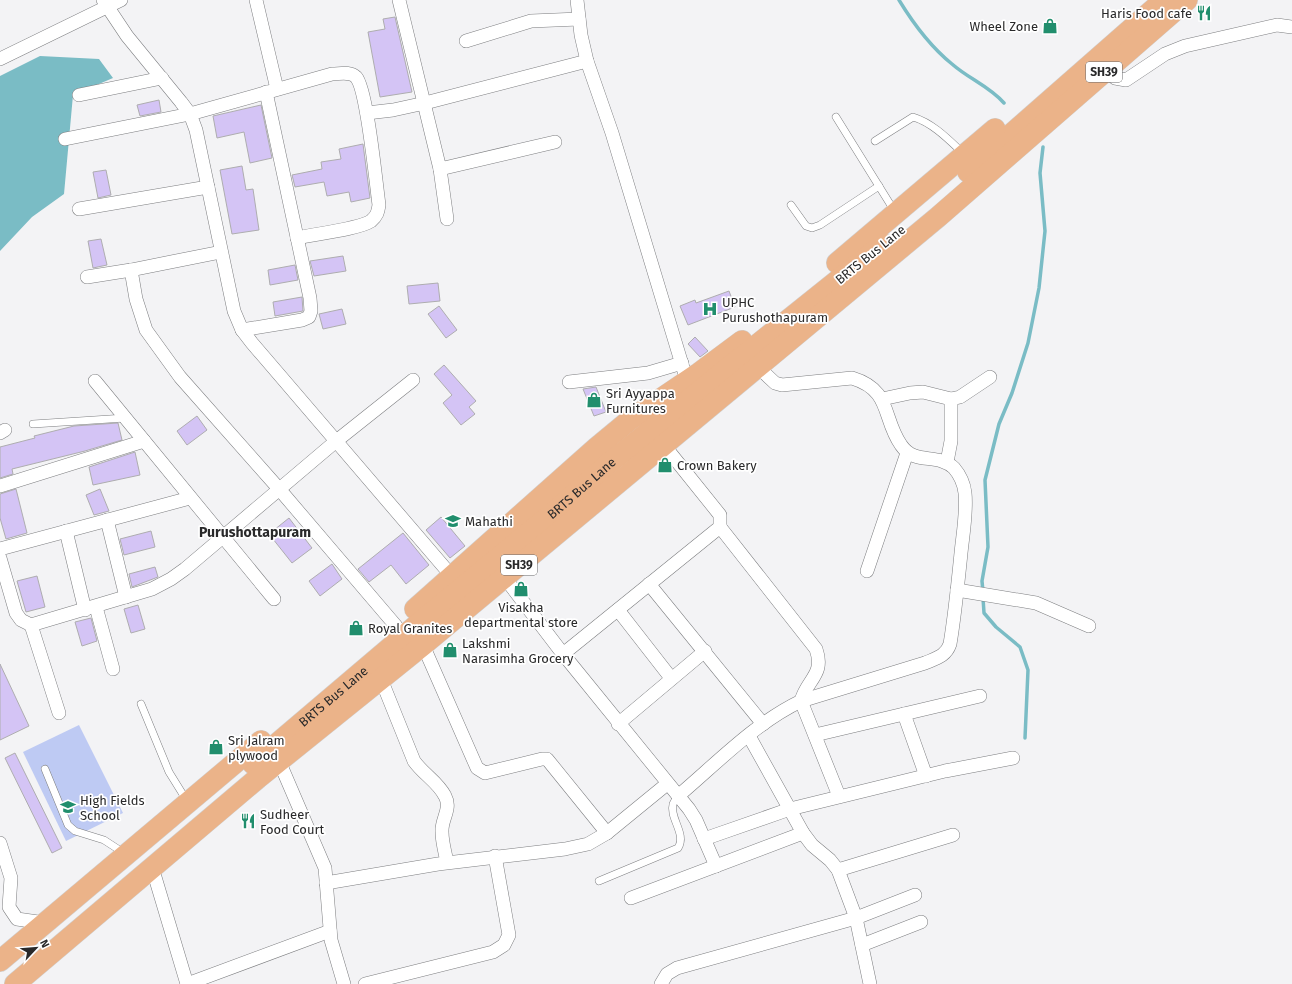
<svg xmlns="http://www.w3.org/2000/svg" width="1292" height="984" font-family="'Fira Sans',sans-serif">
<style>
.green{fill:#becaf3}
.water{fill:#7abcc5}
.lines{fill:none;stroke-linecap:round;stroke-linejoin:round}
.stream{stroke:#7abcc5;stroke-width:3.5}
.building{fill:#d4c4f5;stroke:#aeadaf}
.service-casing{stroke:#7d7e80;stroke-width:8}
.minor-casing{stroke:#7d7e80;stroke-width:14}
.primary-casing{stroke:#d0d0d0;stroke-width:22}
.service{stroke:#fff;stroke-width:7}
.minor{stroke:#fff;stroke-width:13}
.primary{stroke:#ebb389;stroke-width:21}
.labels{text-anchor:middle;stroke-width:3.5;stroke-linejoin:round;paint-order:stroke}
.shield{fill:#fff;stroke:#69696a;stroke-width:1}
.shield-label{font-size:12px;font-weight:bold;fill:#29292a}
.poi-label{font-size:13px;fill:#29292a;stroke:#fff;text-anchor:start}
.street-label{font-size:13px;fill:#29292a;stroke:#fff}
.neighbourhood-label{font-size:14px;font-weight:bold;fill:#29292a;stroke:#fff}
</style>
<rect width="100%" height="100%" fill="#f3f3f5"/>
<!-- green -->
<path class="green" d="M79,725L123,813L66,841L23,752Z"/>
<!-- water -->
<path class="water" d="M40,56L99,59L113,78L73,95L64,194L32,217L0,251V76Z"/>
<g class="lines">
<!-- stream -->
<g class="stream">
<path d="M899,0C913,23 931,47 952,64C969,79 989,86 1004,103"/>
<path d="M983,592L982,581L988,547L985,480L999,424L1012,393L1028,343L1039,288L1045,231L1040,173L1043,147"/>
<path d="M983,598L984,613L996,627L1020,647L1028,670L1025,738"/>
</g>
</g>
<!-- building -->
<g class="building">
<path d="M395,17L412,92L380,97L368,32L385,29L383,19Z"/>
<path d="M159,100L161,112L140,116L137,105Z"/>
<path d="M261,105L272,158L250,163L244,132L217,138L213,116Z"/>
<path d="M363,144L370,198L351,202L349,192L327,196L324,182L295,187L292,175L322,169L321,162L341,159L339,149Z"/>
<path d="M242,166L246,190L253,189L259,230L232,234L220,170Z"/>
<path d="M106,170L111,195L98,198L93,172Z"/>
<path d="M101,239L107,265L93,268L88,241Z"/>
<path d="M343,256L346,271L314,276L310,261Z"/>
<path d="M295,265L298,280L270,285L268,270Z"/>
<path d="M438,283L440,301L409,304L407,286Z"/>
<path d="M729,291L735,307L688,325L680,306L695,300L696,303Z"/>
<path d="M302,297L303,311L275,316L273,302Z"/>
<path d="M439,306L457,330L446,338L428,314Z"/>
<path d="M342,309L346,324L323,329L319,314Z"/>
<path d="M695,337L708,351L700,357L688,344Z"/>
<path d="M444,365L476,401L469,407L475,414L461,425L443,403L452,395L434,374Z"/>
<path d="M596,387L606,412L594,416L583,389Z"/>
<path d="M197,416L207,430L187,445L177,431Z"/>
<path d="M118,423L122,440L85,451L12,469L13,474L0,478V447L35,438L34,436L74,426Z"/>
<path d="M135,452L140,475L93,485L89,467Z"/>
<path d="M16,489L27,533L6,539L0,518V494Z"/>
<path d="M100,489L109,511L94,515L86,495Z"/>
<path d="M441,517L465,546L450,558L426,530Z"/>
<path d="M289,518L312,548L292,563L269,534Z"/>
<path d="M151,531L155,547L124,555L120,539Z"/>
<path d="M403,533L429,565L406,584L391,565L369,582L358,569Z"/>
<path d="M332,564L342,579L320,596L309,581Z"/>
<path d="M155,567L158,577L132,587L129,574Z"/>
<path d="M37,576L45,607L26,612L17,581Z"/>
<path d="M138,605L145,629L131,633L124,609Z"/>
<path d="M91,618L97,641L82,646L75,622Z"/>
<path d="M0,664L29,726L0,740Z"/>
<path d="M15,753L62,848L52,853L5,758Z"/>
</g>
<g class="lines">
<!-- service casing -->
<g class="service-casing">
<g id="service">
<path d="M836,117L895,212"/>
<path d="M875,141L913,117C933,123 949,140 964,154"/>
<path d="M791,205L806,226L812,228L820,225L879,186"/>
<path d="M33,424L125,418"/>
<path d="M141,704L169,772L187,801"/>
<path d="M45,769L68,825L75,831L104,840L124,853"/>
<path d="M599,881L678,848C687,834 669,818 673,804C674,802 676,798 678,796"/>
</g>
</g>
<!-- minor casing -->
<g class="minor-casing">
<g id="minor">
<path d="M103,0L127,36L181,102L190,114L196,130L234,311L242,330L252,343L456,581"/>
<path d="M256,0L277,89"/>
<path d="M399,0L440,169L555,142"/>
<path d="M577,0L581,35L587,61L612,133L687,381"/>
<path d="M466,41L531,21L579,19"/>
<path d="M0,59L121,0"/>
<path d="M1107,70L1115,78L1126,80L1165,54L1185,46L1277,25L1292,27"/>
<path d="M79,95L162,78"/>
<path d="M367,113L393,110L425,103L587,61"/>
<path d="M65,139L190,114L332,74C340,74 350,71 356,77C367,89 376,183 379,205C378,212 377,216 371,221C359,229 314,234 297,238"/>
<path d="M440,169L447,219"/>
<path d="M79,209L208,187"/>
<path d="M131,270L136,299L146,330L180,377L280,490L396,626"/>
<path d="M87,277L131,270L221,252"/>
<path d="M242,330L302,320L309,317L311,311L310,298L266,92"/>
<path d="M95,381L274,599"/>
<path d="M569,382L648,373L682,363"/>
<path d="M882,399L910,393L923,392L951,399L960,397L990,377"/>
<path d="M0,433L5,430"/>
<path d="M947,462L951,441V399"/>
<path d="M0,486L144,441"/>
<path d="M107,520L126,597"/>
<path d="M720,527L816,649C825,675 807,679 801,701L839,796"/>
<path d="M66,531L85,610"/>
<path d="M0,549L190,498"/>
<path d="M0,558L16,613L21,620L31,625L152,589L171,579L185,569L335,442L413,380"/>
<path d="M867,571L907,453"/>
<path d="M505,578L563,654L689,809L696,820L716,866"/>
<path d="M649,584L763,724"/>
<path d="M957,590L1036,603L1089,626"/>
<path d="M96,607L113,669"/>
<path d="M618,610L671,678"/>
<path d="M31,625L59,713"/>
<path d="M423,645L477,768L485,773L542,759H547L607,833"/>
<path d="M563,654L720,527V515L663,444"/>
<path d="M381,679L414,761C423,774 438,782 445,796C452,809 441,819 442,832C442,842 445,852 447,862"/>
<path d="M904,714L926,776"/>
<path d="M618,724L705,651"/>
<path d="M815,735L980,696"/>
<path d="M749,736L803,833L812,845L830,860L838,870L856,918L870,984"/>
<path d="M279,761L325,868L331,940L344,984"/>
<path d="M678,796C717,763 755,723 801,701L925,663C937,658 946,656 950,644C955,614 958,583 961,553C963,533 967,512 965,493C964,484 960,475 954,468C937,452 915,466 901,445C882,418 892,390 852,378L782,385L775,383L758,367"/>
<path d="M704,839L790,809L945,771L1013,758"/>
<path d="M0,843L11,878L9,907L17,919L45,923"/>
<path d="M152,867L187,984"/>
<path d="M838,870L953,835"/>
<path d="M326,883L438,864L565,849L588,844L607,833L667,784"/>
<path d="M631,898L803,833"/>
<path d="M862,945L921,922"/>
<path d="M187,984L330,931"/>
<path d="M365,984L493,952L504,945L509,935L495,856"/>
<path d="M661,984L667,974L677,968L856,918L915,895"/>
</g>
</g>
<!-- primary casing -->
<g class="primary-casing">
<g id="primary">
<path d="M968,172L1164,0"/>
<path d="M837,263L995,129"/>
<path d="M415,609L596,448L631,419L699,373L742,341"/>
<path id="s1" d="M253,764L425,618L555,511L612,461L883,244"/>
<path d="M0,961L261,741"/>
<path d="M15,984L258,778L423,645L938,217L1187,0"/>
</g>
</g>
<!-- service -->
<use href="#service" class="service"/>
<!-- minor -->
<use href="#minor" class="minor"/>
<!-- primary -->
<use href="#primary" class="primary"/>
</g>
<!-- icons -->
<defs>
<g id="restaurant-bare" transform="scale(1.2)"><path d="M-5-6h1v4h1v-4h1v4h1v-4h1v5L-1.5 .5V6h-2V.5L-5-1ZM5-6V6H3V1.5H1.5Q1.5-4 5-6Z" fill="#218e6d" stroke="#fff" stroke-width="2.5" paint-order="stroke"/></g>
<g id="shop-bare" transform="scale(1.2)"><path d="M-5-2.5h2.3a2.7 3.5 0 0 1 5.4 0H5L5.5 6h-11ZM-1.5-2.5h3a1.5 2.3 0 0 0-3 0Z" fill="#218e6d" stroke="#fff" stroke-width="2.5" paint-order="stroke"/></g>
<g id="hospital-bare" transform="scale(1.2)"><path d="M-5-5h3v3.5h4V-5h3V5h-3V1.5h-4V5h-3Z" fill="#218e6d" stroke="#fff" stroke-width="2.5" paint-order="stroke"/></g>
<g id="school-bare" transform="scale(1.2)"><path d="M0-5L7-2L0 1L-7-2ZM-4 1L0 2.5L4 1V4Q0 6-4 4Z" fill="#218e6d" stroke="#fff" stroke-width="2.5" paint-order="stroke"/></g>
</defs>
<g fill-rule="evenodd">
<use href="#restaurant-bare" x="1204" y="13"/>
<use href="#shop-bare" x="1050" y="26"/>
<use href="#hospital-bare" x="710" y="309"/>
<use href="#shop-bare" x="594" y="400"/>
<use href="#shop-bare" x="665" y="465"/>
<use href="#school-bare" x="453" y="521"/>
<use href="#shop-bare" x="521" y="589"/>
<use href="#shop-bare" x="356" y="628"/>
<use href="#shop-bare" x="450" y="650"/>
<use href="#shop-bare" x="216" y="747"/>
<use href="#school-bare" x="68" y="807"/>
<use href="#restaurant-bare" x="248" y="821"/>
</g>
<g class="labels">
<!-- shield labels -->
<g class="shield">
<rect x="1086" y="62" width="36" height="20" rx="3"/>
<rect x="501" y="555" width="36" height="20" rx="3"/>
</g>
<g class="shield-label">
<text x="1104" y="76">SH39</text>
<text x="519" y="569">SH39</text>
</g>
<!-- poi labels -->
<g class="poi-label">
<text x="1192" y="18" text-anchor="end">Haris Food cafe</text>
<text x="1038" y="31" text-anchor="end">Wheel Zone</text>
<text x="722" y="307">UPHC<tspan x="722" dy="15">Purushothapuram</tspan></text>
<text x="606" y="398">Sri Ayyappa<tspan x="606" dy="15">Furnitures</tspan></text>
<text x="677" y="470">Crown Bakery</text>
<text x="465" y="526">Mahathi</text>
<text x="521" y="612" text-anchor="middle">Visakha<tspan x="521" dy="15">departmental store</tspan></text>
<text x="368" y="633">Royal Granites</text>
<text x="462" y="648">Lakshmi<tspan x="462" dy="15">Narasimha Grocery</tspan></text>
<text x="228" y="745">Sri Jalram<tspan x="228" dy="15">plywood</tspan></text>
<text x="80" y="805">High Fields<tspan x="80" dy="15">School</tspan></text>
<text x="260" y="819">Sudheer<tspan x="260" dy="15">Food Court</tspan></text>
</g>
<!-- street labels -->
<g class="street-label">
<text transform="translate(870 254) rotate(-39)" y="5">BRTS Bus Lane</text>
<text dy="5" stroke="none"><textPath href="#s1" startOffset="429">BRTS Bus Lane</textPath></text>
<text dy="5" stroke="none"><textPath href="#s1" startOffset="105">BRTS Bus Lane</textPath></text>
</g>
<!-- neighbourhood labels -->
<g class="neighbourhood-label">
<text x="255" y="537">Purushottapuram</text>
</g>
</g>
<!-- north arrow -->
<g transform="translate(36 948) rotate(64)" stroke="#ffffff" stroke-width="3" paint-order="stroke">
<path d="M0-3L7 15L0 10L-7 15Z" fill="#29292a"/>
<text y="-6" font-size="11" font-weight="bold" text-anchor="middle" fill="#29292a">N</text>
</g>
</svg>
